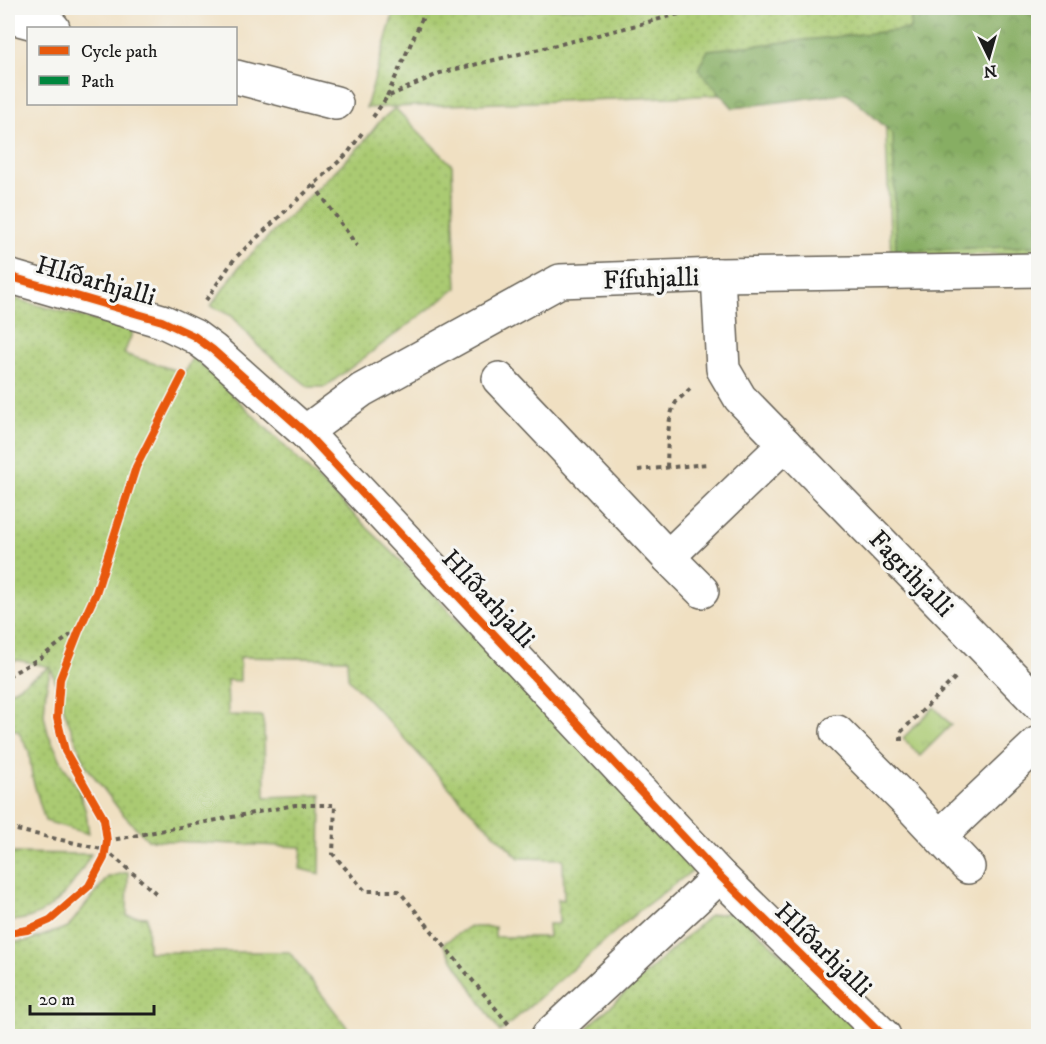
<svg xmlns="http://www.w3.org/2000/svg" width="1046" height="1044" font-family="'IM FELL DW Pica',serif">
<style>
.grass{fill:url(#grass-dots);stroke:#637347;stroke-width:1.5}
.forest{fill:url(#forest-crowns);stroke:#526540;stroke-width:1.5}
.park{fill:url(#park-tufts);stroke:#637347;stroke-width:1.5}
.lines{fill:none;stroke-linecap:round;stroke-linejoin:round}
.street-casing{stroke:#666156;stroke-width:36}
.secondary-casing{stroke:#666156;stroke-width:36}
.path{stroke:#666156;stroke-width:4;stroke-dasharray:4.5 4.5;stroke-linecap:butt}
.street{stroke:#fff;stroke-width:33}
.secondary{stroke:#fff;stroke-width:33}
.quiet{stroke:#00873e;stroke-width:6;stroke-dasharray:12 6;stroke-linecap:butt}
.cycleway-casing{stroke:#f6f6f2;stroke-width:11}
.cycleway{stroke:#e8590c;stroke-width:8}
.labels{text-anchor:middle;stroke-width:6;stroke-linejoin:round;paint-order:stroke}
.street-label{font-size:26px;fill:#1c1c1c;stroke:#f6f6f2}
</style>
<defs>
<pattern id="grass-dots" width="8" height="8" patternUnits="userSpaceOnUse" patternTransform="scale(1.5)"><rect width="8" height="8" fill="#aaca72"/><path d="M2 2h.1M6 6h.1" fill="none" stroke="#92ad62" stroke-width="1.8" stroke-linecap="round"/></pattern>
<pattern id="forest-crowns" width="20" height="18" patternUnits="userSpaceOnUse" patternTransform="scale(1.5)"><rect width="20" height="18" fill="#87ae64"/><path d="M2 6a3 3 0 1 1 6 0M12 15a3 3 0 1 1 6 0" fill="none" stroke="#6e8d52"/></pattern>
<pattern id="park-tufts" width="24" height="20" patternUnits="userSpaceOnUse" patternTransform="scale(1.5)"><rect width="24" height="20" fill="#aaca72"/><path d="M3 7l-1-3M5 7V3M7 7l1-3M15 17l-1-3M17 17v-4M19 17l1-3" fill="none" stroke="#92ad62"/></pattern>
</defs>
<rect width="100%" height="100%" fill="#f6f6f2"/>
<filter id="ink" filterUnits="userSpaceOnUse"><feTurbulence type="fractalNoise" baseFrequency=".0167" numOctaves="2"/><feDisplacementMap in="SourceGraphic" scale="12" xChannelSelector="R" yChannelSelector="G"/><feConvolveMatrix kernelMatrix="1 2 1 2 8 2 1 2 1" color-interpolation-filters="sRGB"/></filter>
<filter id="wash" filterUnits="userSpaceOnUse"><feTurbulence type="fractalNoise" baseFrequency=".008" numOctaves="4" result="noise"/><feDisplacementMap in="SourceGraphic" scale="24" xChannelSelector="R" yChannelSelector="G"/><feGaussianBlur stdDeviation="1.35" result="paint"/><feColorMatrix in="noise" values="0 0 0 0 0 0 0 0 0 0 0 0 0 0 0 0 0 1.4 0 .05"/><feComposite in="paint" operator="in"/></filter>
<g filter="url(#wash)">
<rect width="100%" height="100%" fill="#f0e0c2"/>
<!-- grass -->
<g class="grass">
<path d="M395,8H1038V253L891,257L884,89L366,108Z"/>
<path d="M395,108L452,165L454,226L457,288L325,387H309L259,347L232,316L211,306L241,264L363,143L380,121Z"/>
<path d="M8,297L133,331L124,354L184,373L193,356L400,560L696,868L640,910L500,1032L443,944L468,927H495V937H549L548,924H559L558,899L564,900L563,859L519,858L468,808L391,724L348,678L347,659L240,657V681L227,680L228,715L262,716L264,728L265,797L321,795L320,874L300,869L302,847L148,840L121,812L87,767L68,721L51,668L46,689L44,715L48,733L62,763L79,791L86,812L89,834L45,821L32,777L29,751L18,731L8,728V693L50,667L17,660L8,665Z"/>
<path d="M8,853L91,854C78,878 59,908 31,917C24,920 16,920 8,922Z"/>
<path d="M128,872L127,916L147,917L148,952H289L354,1036H8V943L28,941L68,927L108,877Z"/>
<path d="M736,912L871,1036H578L710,915Z"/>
</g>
<!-- forest -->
<path class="forest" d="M912,8H1021L1036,19V39L1038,45V246L896,251L893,134L847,93L733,108L698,69L708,50L910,29Z"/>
<!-- park -->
<path class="park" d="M934,707L951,725L920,756L903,738Z"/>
</g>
<g filter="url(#ink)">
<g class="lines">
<!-- street casing -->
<g class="street-casing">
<g id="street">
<path d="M8,16L53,28"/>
<path d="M236,77L336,103"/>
<path d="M718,275L723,369L740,398L1038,703"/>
<path d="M499,379L668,557L702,591"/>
<path d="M305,432L362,390L560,281L718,275L1038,270"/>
<path d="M668,557L785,444"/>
<path d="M837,732L905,800L968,867"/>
<path d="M940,836L1038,743"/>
<path d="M548,1036L720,876"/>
</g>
</g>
<!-- secondary casing -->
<g class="secondary-casing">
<path id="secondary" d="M8,276L162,321L194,336L213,350L305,432L720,876L884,1036"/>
</g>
<!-- path -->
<g class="path">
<path d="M387,96L427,8"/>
<path d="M373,117L387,97L440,73L594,36L702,8"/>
<path d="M314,185L357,246"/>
<path d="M206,300L235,258L348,153L362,133"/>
<path d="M667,467C668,450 666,415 677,401C681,397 687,392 691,388"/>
<path d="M638,470L708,464"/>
<path d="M8,676L40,658L80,628"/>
<path d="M901,741V732L957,676"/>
<path d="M8,828L106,850L159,896"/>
<path d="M107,841L295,805H335L333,854L365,891H399L511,1027"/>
</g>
<!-- street -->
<use href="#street" class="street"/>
<!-- secondary -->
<use href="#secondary" class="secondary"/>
<!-- quiet -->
<path class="quiet" d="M1037,8L1038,9"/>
<!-- cycleway casing -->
<g class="cycleway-casing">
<g id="cycleway">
<path d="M8,276L162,321L194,336L213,350L305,432L720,876L884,1036"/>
<path d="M8,933L27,930L50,920L89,886L104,858L107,841L104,819L65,751L57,718L60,679L80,628L96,593L136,467L183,375"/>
</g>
</g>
<!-- cycleway -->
<use href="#cycleway" class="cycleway"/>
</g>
</g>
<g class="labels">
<!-- street labels -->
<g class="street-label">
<text transform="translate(651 278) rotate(-2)" y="9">Fífuhjalli</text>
<text transform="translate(96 280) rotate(16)" y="9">Hlíðarhjalli</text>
<text transform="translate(912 573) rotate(46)" y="9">Fagrihjalli</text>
<text transform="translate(489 598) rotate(47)" y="9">Hlíðarhjalli</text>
<text transform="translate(824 949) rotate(44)" y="9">Hlíðarhjalli</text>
</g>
</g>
<!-- margin -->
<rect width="1046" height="1044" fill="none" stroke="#f6f6f2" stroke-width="30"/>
<!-- legend -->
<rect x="27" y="27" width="210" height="78" fill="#f6f6f2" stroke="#9f9f9c" stroke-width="1.5"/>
<rect x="39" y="46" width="30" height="9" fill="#e8590c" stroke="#9f9f9c" stroke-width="1.5"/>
<text x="81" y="57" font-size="18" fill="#1c1c1c">Cycle path</text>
<rect x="39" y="76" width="30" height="9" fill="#00873e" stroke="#9f9f9c" stroke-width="1.5"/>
<text x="81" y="87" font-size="18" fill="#1c1c1c">Path</text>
<!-- north arrow -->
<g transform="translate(989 57) rotate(175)" stroke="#f6f6f2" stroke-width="4.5" paint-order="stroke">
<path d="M0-4.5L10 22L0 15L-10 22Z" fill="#1c1c1c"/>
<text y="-9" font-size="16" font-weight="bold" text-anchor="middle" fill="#1c1c1c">N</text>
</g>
<!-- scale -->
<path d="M30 1005v9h124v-9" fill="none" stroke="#1c1c1c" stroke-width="3"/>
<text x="39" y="1005" font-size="18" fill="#1c1c1c" stroke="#f6f6f2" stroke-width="4.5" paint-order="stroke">20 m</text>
</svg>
